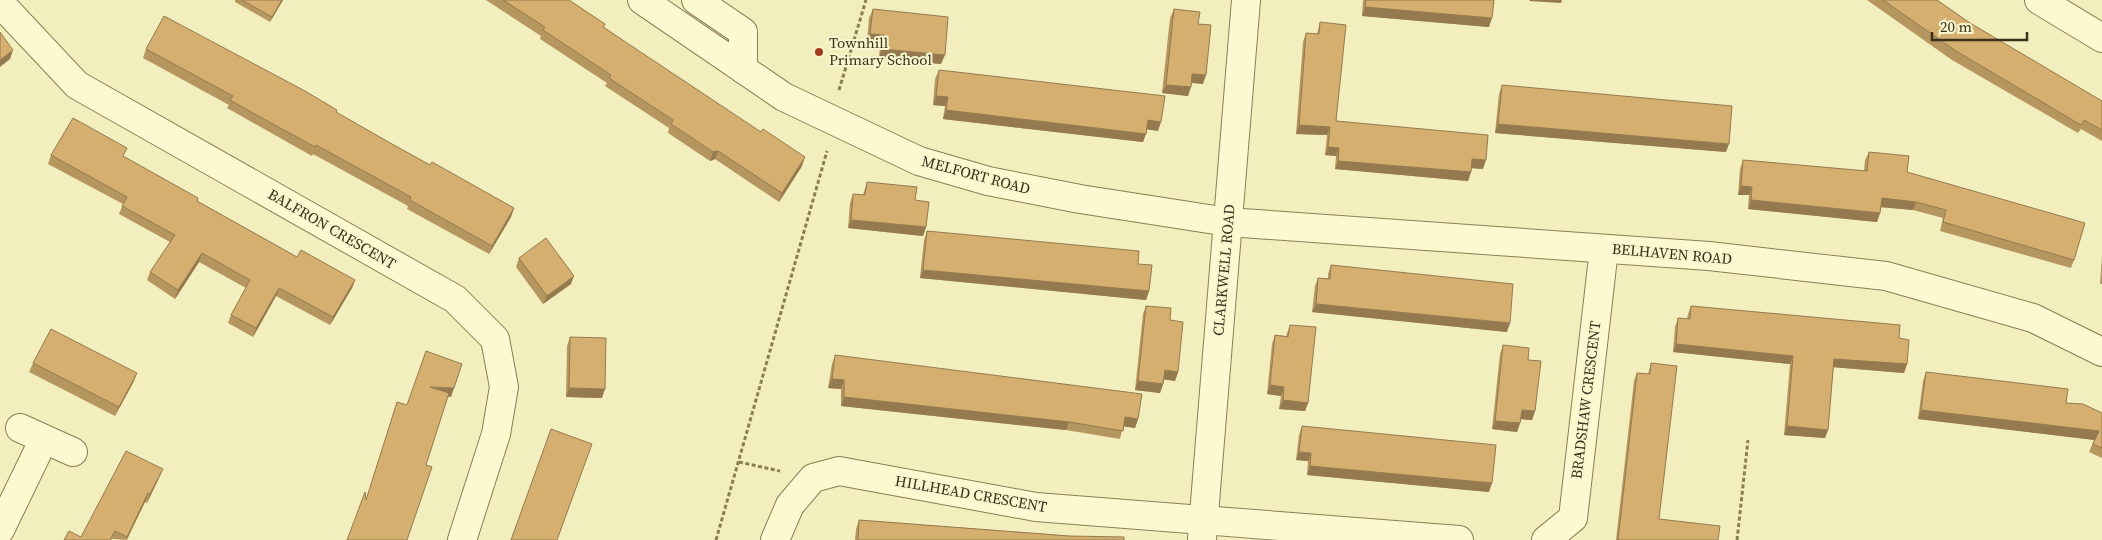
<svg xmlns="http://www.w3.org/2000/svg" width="2102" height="540" font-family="'Source Serif 4',serif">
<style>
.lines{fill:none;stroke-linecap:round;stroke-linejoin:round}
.minor-casing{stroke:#8c7e54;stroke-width:30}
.path{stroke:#8c7e54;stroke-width:3;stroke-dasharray:4 2.5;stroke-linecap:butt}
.minor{stroke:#fcf9d1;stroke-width:28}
.wall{fill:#b6965f}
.shaded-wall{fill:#947a4e}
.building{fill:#d4af6f;stroke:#947a4e}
.poi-dot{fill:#a13a1e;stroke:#f9f6ce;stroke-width:2}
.labels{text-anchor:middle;stroke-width:4;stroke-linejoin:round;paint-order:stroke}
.poi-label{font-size:15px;fill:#3a311b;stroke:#f9f6ce;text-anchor:start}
.street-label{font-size:15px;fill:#3a311b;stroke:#f9f6ce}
</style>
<rect width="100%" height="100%" fill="#f2eebd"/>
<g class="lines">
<!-- minor casing -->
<g class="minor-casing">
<g id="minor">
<path d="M642,0L784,97L919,161L988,181L1080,199L1228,222L1709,256L1886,276L2033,318L2102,352"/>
<path d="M696,0L743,32V69"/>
<path d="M2039,0L2102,38"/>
<path d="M0,3L77,85L455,299L495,339L504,387L496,434L462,540"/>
<path d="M20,428L73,452"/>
<path d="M0,530L44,439"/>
<path d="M1202,539L1246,0"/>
<path d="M775,540L790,505L813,478L839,471L1036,507L1459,540"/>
<path d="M1546,540L1573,518L1604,249"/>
</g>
</g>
<!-- path -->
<g class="path">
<path d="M839,90L866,0"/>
<path d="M739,462L780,471"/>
<path d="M716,540L827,151"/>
<path d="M1737,540L1748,440"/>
</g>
<!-- minor -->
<use href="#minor" class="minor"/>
</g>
<!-- wall -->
<g class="wall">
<path d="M235,0H283L270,22L235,2Z"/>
<path d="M486,0H569L605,24L604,27L802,166L779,202L715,159L710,161L668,133L669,128L605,86L607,83L540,39L541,36Z"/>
<path d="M1363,0H1494L1489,27L1362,16Z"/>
<path d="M1867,0H1937L1970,23L2102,101V141L2081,129L2078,133L1952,60Z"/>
<path d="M873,9L941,64L879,58L880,44L867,43L869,18Z"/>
<path d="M1174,9L1198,24L1203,84L1191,83L1188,96L1162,93L1170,18Z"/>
<path d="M1320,22L1336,121L1483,169L1471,168V172L1468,181L1335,169L1336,156L1325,155L1327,135L1296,134L1303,42L1306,33L1317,34Z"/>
<path d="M146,49L337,110L336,113L430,165L514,208L511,217L489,254L407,209L408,206L313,154L312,156L227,108L229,105L143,58Z"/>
<path d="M939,70L1158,131L1147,129L1143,142L943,119L945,106L933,105L935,79Z"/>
<path d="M1502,85L1726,152L1495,133L1499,94Z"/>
<path d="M1869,152L2074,260L2071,268L1940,231L1943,218L1913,210L1881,207L1880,213L1877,222L1748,209L1749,195H1738L1740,169L1743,160L1864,171L1865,160Z"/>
<path d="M51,155L124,157L198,198L197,201L297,257L355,280L352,288L330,325L276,296L253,337L228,323L231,315L246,288L199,262L175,299L147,280L150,272L170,242L119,214L123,204L48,164Z"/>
<path d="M867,182L915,200L926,227L923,236L848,228L850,203L853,194L863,195Z"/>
<path d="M927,231L1149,291L1146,300L920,278L924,240Z"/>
<path d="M2102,257V284H2100Z"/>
<path d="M519,258L571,284L543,304L516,267Z"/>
<path d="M1331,265L1507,332L1312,312L1315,286L1318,278H1328V274Z"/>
<path d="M1146,306L1178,372L1175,381L1164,379L1163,384L1160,393L1135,390L1143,314Z"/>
<path d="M1691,306L1899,338L1907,364L1904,373L1833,367L1828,430L1825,438L1784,435L1790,364L1673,352L1675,327L1678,318L1687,319L1688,314Z"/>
<path d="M1290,325L1308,403L1305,411L1279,409L1281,396L1267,394L1272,344L1275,335L1286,336Z"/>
<path d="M570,337L602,398L566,397L567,346Z"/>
<path d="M1503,345L1528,360L1535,411L1532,420L1521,419L1520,423L1517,432L1492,429L1500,354Z"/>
<path d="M835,355L1138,419L1135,428L1123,426L1120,439L1066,430L841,406V389L828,388L832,364Z"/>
<path d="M33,363L134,381L115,416L29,372Z"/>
<path d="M1651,363L1659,519L1718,540H1616L1634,381L1637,373L1648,374Z"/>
<path d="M1926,372L2066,403L2102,413V458L2089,452L2094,440L1918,419L1923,381Z"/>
<path d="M1302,426L1489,492L1307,475L1308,461L1296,460L1299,435Z"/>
<path d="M159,478L147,503L145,502L127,540L112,539L111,540H64L81,537Z"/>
<path d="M859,520L1124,540H855L856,529Z"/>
</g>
<!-- shaded-wall -->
<g class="shaded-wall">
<path d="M282,0H283L270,22L272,17Z"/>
<path d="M1530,0H1562L1561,3L1529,1Z"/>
<path d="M1365,7L1492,18L1489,27L1362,16Z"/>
<path d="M870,34L884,35L880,44L867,43Z"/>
<path d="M882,49L945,55L941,64L879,58Z"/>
<path d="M13,50L10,59L0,67V60Z"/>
<path d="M1192,74L1206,75L1203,84L1189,82Z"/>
<path d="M1166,85L1191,87L1188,96L1162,93Z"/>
<path d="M936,96L948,97L945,106L933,105Z"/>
<path d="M946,110L1146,134L1143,142L943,119Z"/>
<path d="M1148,120L1161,122L1158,131L1145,129Z"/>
<path d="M1498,124L1729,144L1726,152L1495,133Z"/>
<path d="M1299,125L1330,127L1327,135L1296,134Z"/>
<path d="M1328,147L1339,148L1336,156L1325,155Z"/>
<path d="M718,151L715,159L710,161L713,152Z"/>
<path d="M805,157L802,166L779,202L782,193Z"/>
<path d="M1472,159L1486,160L1483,169L1469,168Z"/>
<path d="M1338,161L1471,172L1468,181L1335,169Z"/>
<path d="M1741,186L1752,187L1749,195H1738Z"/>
<path d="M1882,198L1916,202L1913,210L1879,207Z"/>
<path d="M1751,200L1880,213L1877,222L1748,209Z"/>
<path d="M514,208L511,217L489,254L492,246Z"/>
<path d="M851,220L926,227L923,236L848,228Z"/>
<path d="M202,253L199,262L175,299L178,290Z"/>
<path d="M923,270L1149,291L1146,300L920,278Z"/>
<path d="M574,276L571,284L543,304L547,296Z"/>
<path d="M355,280L352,288L330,325L333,317Z"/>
<path d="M279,288L276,296L253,337L256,328Z"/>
<path d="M1316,304L1510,323L1507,332L1312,312Z"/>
<path d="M1676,344L1793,356L1790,364L1673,352Z"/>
<path d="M1834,359L1907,364L1904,373L1831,367Z"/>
<path d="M1165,370L1178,372L1175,381L1161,379Z"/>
<path d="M137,373L134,381L115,416L119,407Z"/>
<path d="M832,379L844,380L841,389L828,388Z"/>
<path d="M1138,381L1163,384L1160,393L1135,390Z"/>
<path d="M1270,385L1284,387L1281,396L1267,394Z"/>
<path d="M430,387L454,388L451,397L427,395Z"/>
<path d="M569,388L605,389L602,398L566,397Z"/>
<path d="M844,397L1069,422L1066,430L841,406Z"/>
<path d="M1283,400L1308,403L1305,411L1279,409Z"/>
<path d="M1522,410L1535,411L1532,420L1519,419Z"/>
<path d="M1921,410L2099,431L2095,440L1918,419Z"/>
<path d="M1125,417L1138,419L1135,428L1121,426Z"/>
<path d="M1495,421L1520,423L1517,432L1492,429Z"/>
<path d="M1787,426L1828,430L1825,438L1784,435Z"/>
<path d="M1299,452L1311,453L1308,461L1296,460Z"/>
<path d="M1310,466L1492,483L1489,492L1307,475Z"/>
<path d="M163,469L159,478L147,503L150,494Z"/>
<path d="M148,493L145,502L126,540L127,537Z"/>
</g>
<!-- building -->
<g class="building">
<path d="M242,0H282L272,17Z"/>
<path d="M503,0H569L605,24L603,27L761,132L763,129L805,157L782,193L718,151L713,152L671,124L673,120L609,78L611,75L543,30L545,27Z"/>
<path d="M1366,0H1494L1492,18L1365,7Z"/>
<path d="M1883,0H1937L1970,23L2102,101V130L2084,120L2081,125L1956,51Z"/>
<path d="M873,9L948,17L945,55L882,49L884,35L870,34Z"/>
<path d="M1174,9L1200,12L1198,24L1211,25L1206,75L1192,74L1191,87L1166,85Z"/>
<path d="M164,16L305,91L337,110L336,112L392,144L430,165L432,162L514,208L492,246L410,200L411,197L316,145L315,147L262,118L230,100L233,96L146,49Z"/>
<path d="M1320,22L1346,25L1336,121L1488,135L1486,160L1472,159L1471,172L1338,161L1339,148L1328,147L1330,127L1299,125L1306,33L1319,34Z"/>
<path d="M0,32L13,50L0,60Z"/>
<path d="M939,70L1165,96L1161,122L1148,120L1146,134L946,110L948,97L936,96Z"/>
<path d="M1502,85L1732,106L1729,144L1498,124Z"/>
<path d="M73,118L127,148L123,156L198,198L197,201L297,257L301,250L355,280L333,317L279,288L256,328L231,315L250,280L202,253L178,290L150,272L175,235L122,206L127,197L51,155Z"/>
<path d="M1869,152L1909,156L1907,172L2085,223L2074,260L1943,222L1946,210L1916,202L1882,198L1880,213L1751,200L1752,187L1741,186L1743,160L1867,171Z"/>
<path d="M867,182L917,187L915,200L929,202L926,227L851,220L853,194L865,195Z"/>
<path d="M927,231L1139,251L1138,264L1152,265L1149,291L923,270Z"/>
<path d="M546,238L574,276L547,296L519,258Z"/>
<path d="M1331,265L1513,284L1510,323L1316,304L1318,278L1330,279Z"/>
<path d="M1146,306L1171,308L1170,320L1183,322L1178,372L1165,370L1163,384L1138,381Z"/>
<path d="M1691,306L1900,325L1899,338L1909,340L1907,364L1834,359L1828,430L1787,426L1793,356L1676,344L1678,318L1690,319Z"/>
<path d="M1290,325L1316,327L1308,403L1283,400L1284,387L1270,385L1275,335L1288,337Z"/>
<path d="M51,329L137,373L119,407L33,363Z"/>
<path d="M570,337L606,338L605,389L569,388Z"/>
<path d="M1503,345L1529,348L1528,360L1541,361L1535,411L1522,410L1520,423L1495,421Z"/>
<path d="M426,351L462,364L454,388L430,387L449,393L426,465L432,467L407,540H347L365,492L366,500L397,402L407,405Z"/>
<path d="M835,355L1142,394L1138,419L1125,417L1123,431L1069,422L844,397V380L832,379Z"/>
<path d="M1651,363L1677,366L1659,519L1720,526L1718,540H1618L1637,373L1650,374Z"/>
<path d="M1926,372L2068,389L2066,403L2083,404L2102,413V448L2093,444L2099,431L1921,410Z"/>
<path d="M1302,426L1496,445L1492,483L1310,466L1311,453L1299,452Z"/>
<path d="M551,429L592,444L557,540H511Z"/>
<path d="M126,451L163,469L150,494L148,493L127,537L115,531L110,540H64L69,531L81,537Z"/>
<path d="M859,520L1069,536L1124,537V540H858Z"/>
</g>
<!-- markers -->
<circle class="poi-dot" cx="819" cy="52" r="5"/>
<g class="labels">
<!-- poi labels -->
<g class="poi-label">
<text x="829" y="48">Townhill<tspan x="829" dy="17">Primary School</tspan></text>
</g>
<!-- street labels -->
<g class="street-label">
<text transform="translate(976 175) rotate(15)" y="5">MELFORT ROAD</text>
<text transform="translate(332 229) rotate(30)" y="5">BALFRON CRESCENT</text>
<text transform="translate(1672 254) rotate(5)" y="5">BELHAVEN ROAD</text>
<text transform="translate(1224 270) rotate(-85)" y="5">CLARKWELL ROAD</text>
<text transform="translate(1586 400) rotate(-83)" y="5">BRADSHAW CRESCENT</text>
<text transform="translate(971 494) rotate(10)" y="5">HILLHEAD CRESCENT</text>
</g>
</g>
<!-- scale -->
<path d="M1932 32v8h95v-8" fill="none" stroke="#3a311b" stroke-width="2.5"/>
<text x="1940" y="32" font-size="15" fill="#3a311b" stroke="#f9f6ce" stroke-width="4" paint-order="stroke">20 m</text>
</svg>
